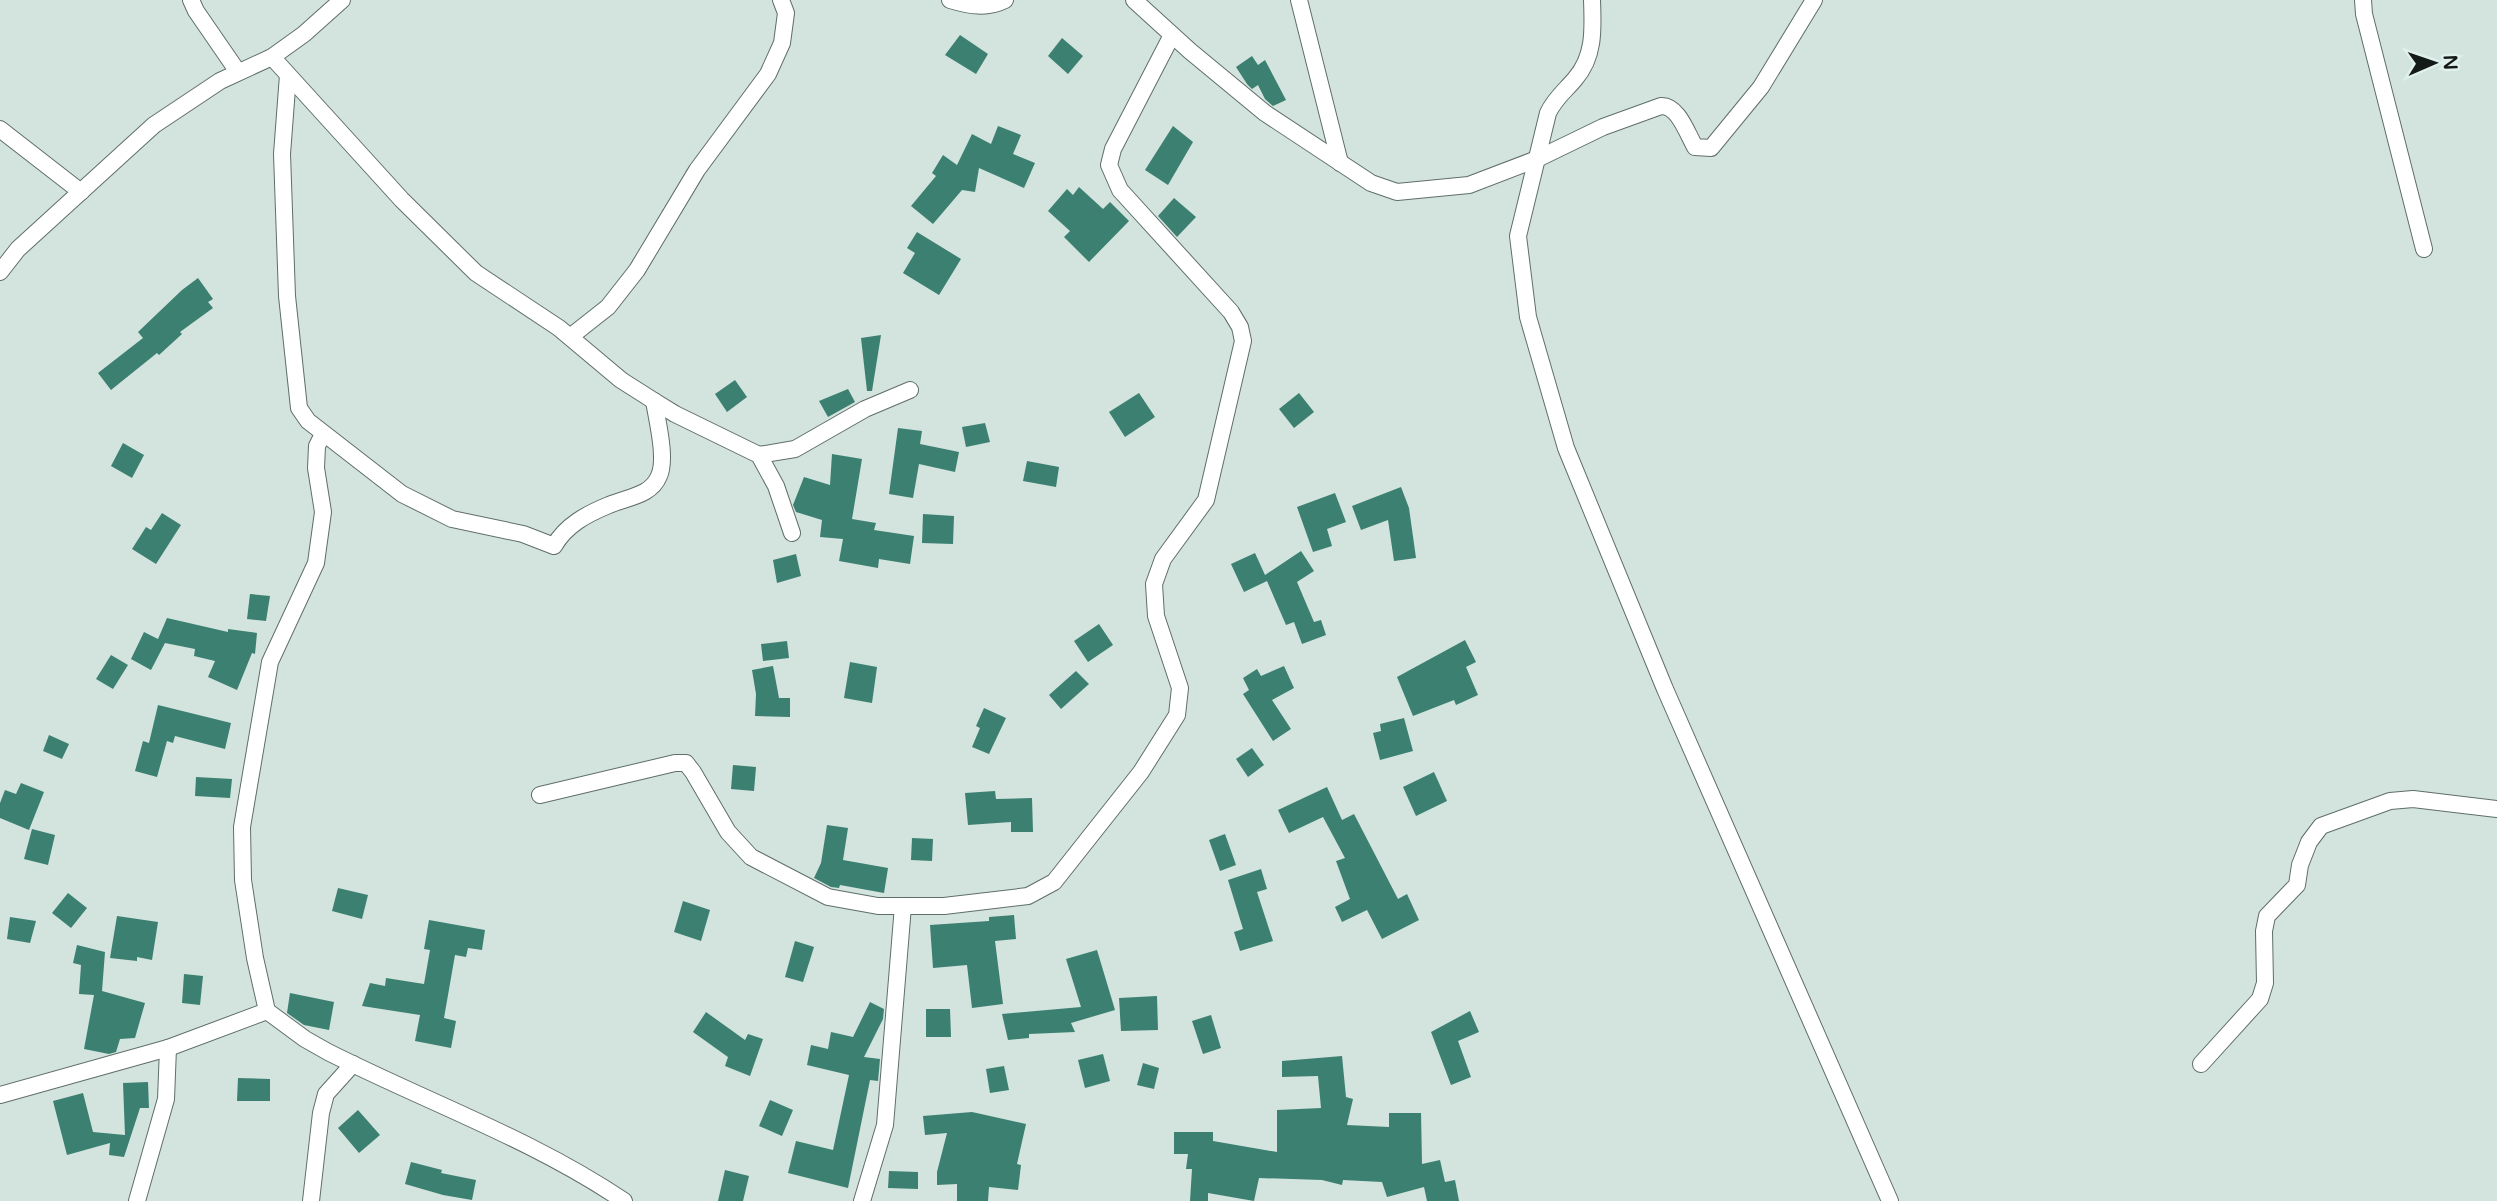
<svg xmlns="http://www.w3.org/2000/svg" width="2497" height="1201" font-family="'Varela Round',sans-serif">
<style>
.building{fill:#3b8070}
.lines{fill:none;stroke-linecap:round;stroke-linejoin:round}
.street-casing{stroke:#5f6e6a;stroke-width:18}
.street{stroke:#fff;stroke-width:16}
</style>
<rect width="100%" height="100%" fill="#d3e3de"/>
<!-- building -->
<g class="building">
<path d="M960,35L988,54L976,74L945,55Z"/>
<path d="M1062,38L1083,56L1068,74L1048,56Z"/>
<path d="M1252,56L1258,65L1265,60L1286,100L1273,106L1265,99L1258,85L1252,89L1247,84L1236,67Z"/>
<path d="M998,126L1021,135L1013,154L1035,163L1024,188L979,168L975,192L962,190L933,224L911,206L936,176L932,173L943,155L957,165L972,134L991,144Z"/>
<path d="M1173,126L1193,142L1168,185L1145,170Z"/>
<path d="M1079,187L1103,209L1110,202L1129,221L1089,262L1064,237L1070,231L1048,211L1067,189L1073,195Z"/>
<path d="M1174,198L1196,217L1177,237L1158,216Z"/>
<path d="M917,232L961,259L939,295L903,273L915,253L907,248Z"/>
<path d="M198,278L213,299L208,302L213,308L180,332L182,334L159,355L157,353L111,390L98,373L143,338L138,332L182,290Z"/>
<path d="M881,335L872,391H867L861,338Z"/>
<path d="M735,380L747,397L727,412L715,394Z"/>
<path d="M848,389L855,402L828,417L819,401Z"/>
<path d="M1139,393L1155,417L1125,437L1109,412Z"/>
<path d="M1299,393L1314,412L1294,428L1279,409Z"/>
<path d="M985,423L990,442L966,447L962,427Z"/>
<path d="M898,428L922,431L920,444L959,452L955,472L919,464L913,498L889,494Z"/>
<path d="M123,443L144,455L132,478L111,466Z"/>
<path d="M832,454L862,459L852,519L876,523L874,530L914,536L910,564L879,559L878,568L839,561L843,539L820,537L822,520L796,512L793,505L804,477L830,485Z"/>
<path d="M1027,461L1059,467L1056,487L1023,481Z"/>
<path d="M1401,487L1409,508L1416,558L1394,561L1388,520L1361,530L1352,506Z"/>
<path d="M1335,493L1346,522L1327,529L1332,546L1313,552L1297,507Z"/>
<path d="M162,513L181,525L156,564L132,549L146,527L151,530Z"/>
<path d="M923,514L954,516L953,544L922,543Z"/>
<path d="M1301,551L1314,571L1297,582L1314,622L1321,620L1326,635L1302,644L1294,622L1286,625L1267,581L1244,592L1231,564L1255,553L1265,575Z"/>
<path d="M796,554L801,576L777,583L773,560Z"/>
<path d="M250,594L270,596L266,621L247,619Z"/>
<path d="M167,618L228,632V629L257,633L255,654L252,653L237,690L208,677L215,661L194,656L195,649L165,643L151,670L131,659L144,632L158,639Z"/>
<path d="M1099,624L1113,645L1088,662L1074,641Z"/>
<path d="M1465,640L1476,662L1466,667L1478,695L1456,705L1454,700L1413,716L1397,677Z"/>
<path d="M787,641L789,658L763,661L761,644Z"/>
<path d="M111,655L128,665L113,689L96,679Z"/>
<path d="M850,662L877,667L872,703L844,698Z"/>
<path d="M773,666L779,698H790V717L755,716L756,694L752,670Z"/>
<path d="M1284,666L1294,688L1272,700L1291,729L1273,741L1243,694L1249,690L1243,678L1257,669L1261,676Z"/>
<path d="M1076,671L1089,684L1061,709L1049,695Z"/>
<path d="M158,705L231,723L225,749L175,736L173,743L167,741L157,777L135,771L143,741L149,743Z"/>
<path d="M984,708L1006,718L989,754L972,747L980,728L976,726Z"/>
<path d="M1404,718L1413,751L1380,760L1373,733L1381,731L1380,724Z"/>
<path d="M49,735L69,744L62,759L43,751Z"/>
<path d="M1252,748L1264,765L1248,777L1236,759Z"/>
<path d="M733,765L756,767L754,791L731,789Z"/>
<path d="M1434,772L1447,801L1416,816L1403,787Z"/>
<path d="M196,777L232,779L230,798L195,796Z"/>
<path d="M21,783L44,792L29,830L0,818V803L5,790L16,794Z"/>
<path d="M1327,787L1342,820L1354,814L1398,899L1407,894L1419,920L1382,939L1367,910L1342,922L1335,907L1350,899L1336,861L1345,858L1323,817L1289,833L1278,810Z"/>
<path d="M995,791L996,799L1032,798L1033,832H1011V822L968,825L965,793Z"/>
<path d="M827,825L848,828L843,860L888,868L884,893L840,885L839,888L831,887L814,878L821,863Z"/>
<path d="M32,829L55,835L48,865L24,859Z"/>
<path d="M1225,834L1236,865L1220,871L1209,840Z"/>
<path d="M912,838L933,839L932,861L911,860Z"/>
<path d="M1261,869L1267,889L1257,892L1273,941L1240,951L1234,932L1243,929L1228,880Z"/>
<path d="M338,888L368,895L362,919L332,911Z"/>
<path d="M68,893L87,908L71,928L52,913Z"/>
<path d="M683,901L710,910L701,941L674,932Z"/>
<path d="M1014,915L1016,939L995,941L1003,1004L972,1008L967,965L933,968L930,925L989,921V917Z"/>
<path d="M117,916L158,922L152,960L137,957V961L110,958Z"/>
<path d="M10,917L36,921L30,943L7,939Z"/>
<path d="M429,920L485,930L482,950L468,948L466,957L455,955L444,1018L456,1021L451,1048L415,1041L420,1015L362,1006L370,983L385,986L386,978L424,984L430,950L424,949Z"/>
<path d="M795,941L814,947L803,982L785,977Z"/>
<path d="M77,945L105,952L102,991L145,1003L135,1038L120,1039L116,1052L109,1054L84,1049L94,995L79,994L81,965L73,963Z"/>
<path d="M1097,950L1115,1010L1071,1023L1075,1032L1029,1034V1038L1008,1040L1002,1014L1081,1007L1066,959Z"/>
<path d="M184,974L203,976L200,1005L182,1003Z"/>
<path d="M290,993L334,1002L329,1030L304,1025L287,1013Z"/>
<path d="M1157,996L1158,1030L1121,1031L1119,998Z"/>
<path d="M870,1002L884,1009L883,1019L864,1057L880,1059L878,1081L870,1080L848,1188L788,1173L796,1141L833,1150L849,1075L807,1065L811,1045L828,1049L831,1032L853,1037Z"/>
<path d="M926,1009H950L951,1037H926Z"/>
<path d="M1470,1011L1479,1032L1458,1041L1471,1077L1451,1085L1431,1032Z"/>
<path d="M706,1012L745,1040L748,1034L763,1039L750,1076L725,1066L728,1057L693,1032Z"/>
<path d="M1211,1015L1221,1048L1203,1054L1192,1021Z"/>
<path d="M1103,1054L1110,1081L1085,1088L1078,1060Z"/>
<path d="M1342,1056L1346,1097L1353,1099L1347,1125L1389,1127V1113H1421L1422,1164L1440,1160L1445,1182L1455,1180L1459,1201H1427L1424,1187L1387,1197L1382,1182L1343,1180L1342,1185L1322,1180L1259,1178L1254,1201L1208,1193V1201H1190L1192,1169H1186L1188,1154H1174V1132H1213V1141L1277,1152V1110L1321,1108L1318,1076L1282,1077V1061Z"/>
<path d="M1143,1063L1159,1068L1154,1089L1137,1085Z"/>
<path d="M1004,1066L1009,1090L990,1093L986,1069Z"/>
<path d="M238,1078L270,1079V1101H237Z"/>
<path d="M148,1082L149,1108H140L124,1157L109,1155L110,1143L67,1155L53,1101L83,1093L93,1132L125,1135L123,1083Z"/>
<path d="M770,1100L793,1110L782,1136L759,1126Z"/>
<path d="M358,1110L380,1135L359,1153L338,1128Z"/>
<path d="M972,1112L1026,1124L1017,1164L1021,1165L1018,1190L989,1187L988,1201H957V1184L937,1185V1172L947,1133L925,1135L923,1116Z"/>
<path d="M411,1162L442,1170L441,1173L476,1180L472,1200L443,1195L405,1184Z"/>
<path d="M725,1170L749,1176L743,1201H718Z"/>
<path d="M889,1171L918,1172V1189L888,1188Z"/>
</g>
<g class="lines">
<!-- street casing -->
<g class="street-casing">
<g id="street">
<path d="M191,0L196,11L238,72"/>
<path d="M950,0C970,6 987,9 1005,0"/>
<path d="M1134,0L1190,51L1265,113L1371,183L1397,192L1469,185L1537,159L1603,127L1661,106C1678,105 1687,133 1695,147L1711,148L1761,87L1814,0"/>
<path d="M1299,0L1340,163"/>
<path d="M1592,0C1593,28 1595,56 1575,79C1565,91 1555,98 1548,113L1518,236L1528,317L1566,448L1665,689L1890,1201"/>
<path d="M2363,0L2364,14L2424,249"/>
<path d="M272,57L402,200L476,273L559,328L621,380L654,401L675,414L759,455L776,486L792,533"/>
<path d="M288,75L282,154L287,296L299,408L308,421L402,494L452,519L523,534L554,546C566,525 587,514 609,505C627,497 651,496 659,476C667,459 657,420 654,401"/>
<path d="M0,129L81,192"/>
<path d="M0,272L18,249L154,125L220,81L272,57L304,34L342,0"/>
<path d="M570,337L608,307L637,270L697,170L768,74L782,43L786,13L781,0"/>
<path d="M323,434L317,446L316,468L323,512L316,563L270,662L242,827L243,880L255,958L267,1011L305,1039L328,1052C427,1102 532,1139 624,1201"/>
<path d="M759,455L795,449L865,409L910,390"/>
<path d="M540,795L675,763H686L693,772L728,832L751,857L828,897L878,906H944L1028,896L1054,882L1141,772L1177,715L1180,688L1156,616L1154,584L1163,559L1206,500L1243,341L1240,327L1231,312L1120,190L1109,165L1113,149L1172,35"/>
<path d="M2201,1064L2260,999L2265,983L2264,931L2267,916L2297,885L2300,865L2309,842L2321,826L2390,801L2413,799L2497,809"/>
<path d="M0,1095L168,1048L267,1011"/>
<path d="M137,1201L166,1099L168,1048"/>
<path d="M311,1201L321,1113L326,1094L353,1064"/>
<path d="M862,1201L885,1125L903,906"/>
</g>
</g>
<!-- street -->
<use href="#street" class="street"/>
</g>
<!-- north arrow -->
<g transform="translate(2434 63) rotate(88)" stroke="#e0f0ec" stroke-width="5" paint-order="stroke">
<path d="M0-5L12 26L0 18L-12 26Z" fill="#141a18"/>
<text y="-10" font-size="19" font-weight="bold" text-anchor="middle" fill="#141a18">N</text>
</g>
</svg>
